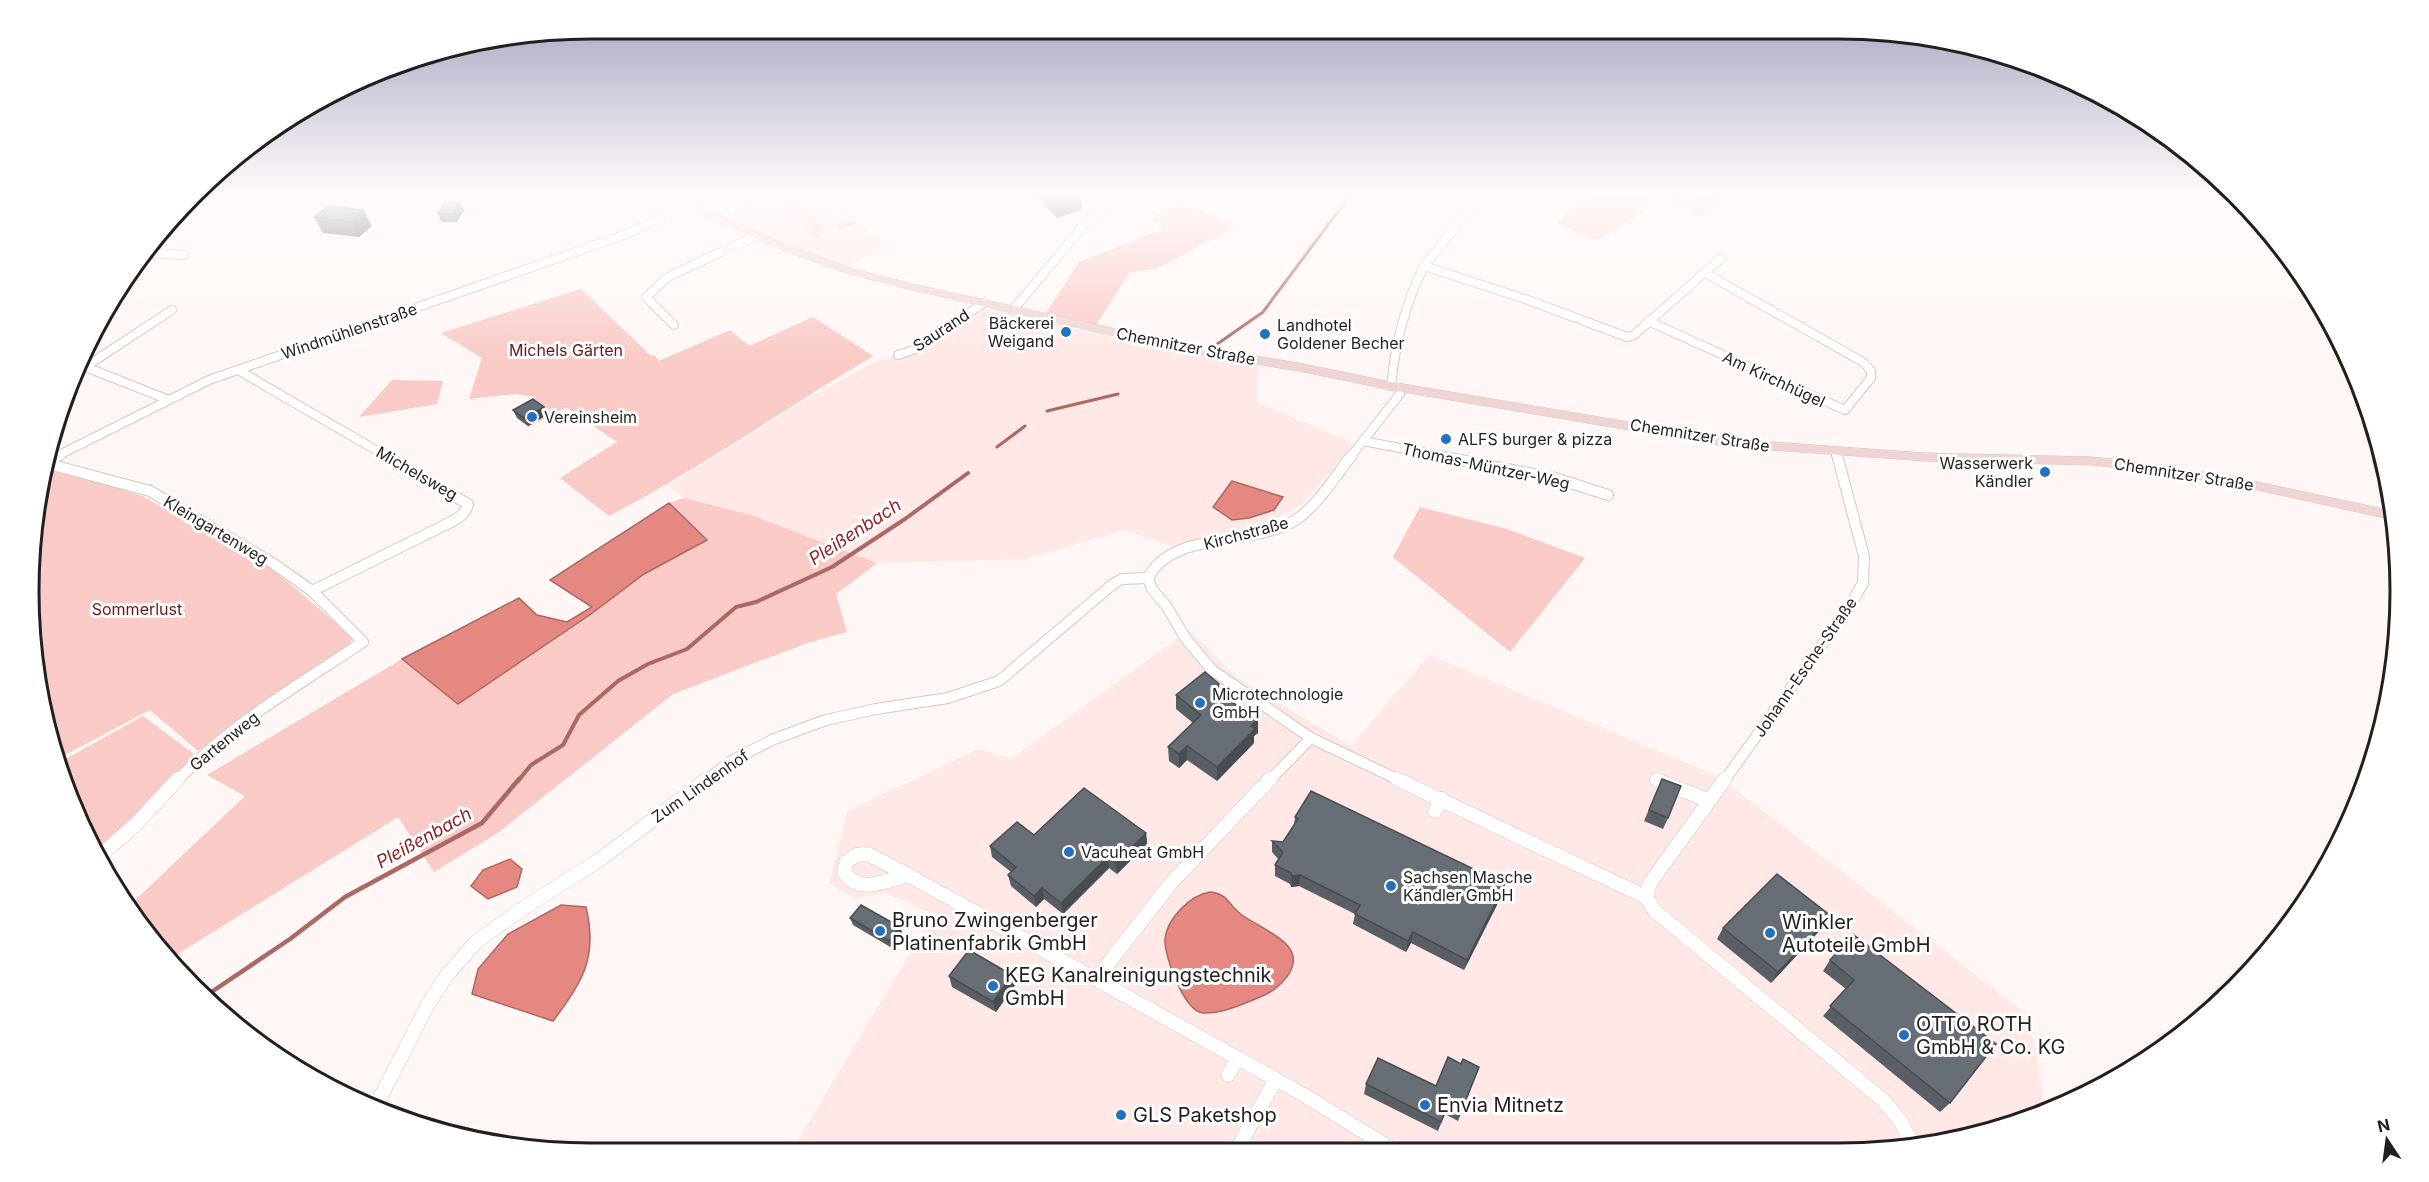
<svg xmlns="http://www.w3.org/2000/svg" width="2429" height="1182" font-family="Inter,sans-serif">
<style>
.built{fill:#ffe8e6}
.green{fill:#f9cac6}
.water{fill:#e68882;stroke:#ac6864;stroke-width:1.5}
.lines{fill:none;stroke-linecap:round;stroke-linejoin:round}
.stream-far2{stroke:#ac6864;stroke-width:3}
.stream-far1{stroke:#ac6864;stroke-width:4}
.stream{stroke:#ac6864;stroke-width:4.5}
.minor-far2-casing{stroke:#d5c9c7;stroke-width:10}
.minor-far1-casing{stroke:#d5c9c7;stroke-width:12}
.minor-casing{stroke:#d5c9c7;stroke-width:15}
.tertiary-casing{stroke:#d5c9c7;stroke-width:11}
.secondary-casing{stroke:#d5c9c7;stroke-width:1}
.minor-far2{stroke:#fff;stroke-width:8}
.minor-far1{stroke:#fff;stroke-width:10}
.minor{stroke:#fff;stroke-width:14}
.tertiary{stroke:#fff;stroke-width:10}
.secondary{fill:#efd4d3;fill-rule:evenodd}
.wall{fill:#595f65}
.shaded-wall{fill:#484d52}
.building{fill:#676e75;stroke:#484d52;stroke-width:1.5}
.poi-dot{fill:#2270bf;stroke:#fff;stroke-width:2}
.labels{text-anchor:middle;stroke-width:6;stroke-linejoin:round;paint-order:stroke}
.poi-label{font-size:16px;fill:#241f1f;stroke:#fff;text-anchor:start}
.street-label{font-size:16px;fill:#241f1f;stroke:#fff}
.park-label{font-size:16px;fill:#6a1619;stroke:#fff}
.water-label{font-size:18px;font-style:italic;fill:#902226;stroke:#fff}
.near-poi-label{font-size:20px;fill:#241f1f;stroke:#fff;text-anchor:start}
.rim{fill:none;stroke:#241f1f;stroke-width:3}
</style>
<rect width="100%" height="100%" fill="#fff7f6"/>
<!-- built -->
<g class="built">
<path d="M805,194H827L857,223L887,245L848,266L791,247L732,219V209L742,204Z"/>
<path d="M980,307L1182,353L1258,365L1257,402L1354,444L1301,505L1264,525L1179,548L1124,530L1026,559L877,563L751,515L684,498L668,486L804,401L874,362L914,352Z"/>
<path d="M1189,630L1236,677L1351,746L1429,655L1708,772L1737,791L2024,1012L2036,1048L2045,1113L1912,1149L791,1153L933,914L886,893L855,899L829,883L848,811L978,749L1011,759Z"/>
</g>
<!-- green -->
<g class="green">
<path d="M1588,194H1727L1701,217L1666,198L1598,240L1556,223Z"/>
<path d="M800,195L807,206L802,209L822,229L854,220L857,223L842,229L837,225L820,232L822,235L815,238L809,229L811,227L802,215L794,212L797,209L791,206L785,207L786,197Z"/>
<path d="M1181,200L1235,227L1155,269L1130,272L1094,328L1044,316L1079,262L1164,229L1151,219Z"/>
<path d="M581,289L651,356L654,355L659,361L730,330L749,346L813,317L873,356C784,409 701,468 609,516L560,478L617,442L566,407L529,427L517,418L536,401L533,400L536,397L515,394L469,399L482,358L441,333Z"/>
<path d="M392,380L443,381L437,404L359,417Z"/>
<path d="M56,469L142,496L269,566L352,637L349,647L198,751L150,710L61,757L33,665L39,481L43,470Z"/>
<path d="M684,498L751,515L877,563L836,594L847,632L807,643L673,694L499,832L434,872L398,817L171,958L132,903L245,796L207,775L402,659L458,704L644,574L706,540L669,503Z"/>
<path d="M1420,507L1507,529L1585,558L1510,652L1393,557Z"/>
<path d="M143,716L195,755L134,822L97,854L87,840L62,761Z"/>
</g>
<!-- water -->
<g class="water">
<path d="M1232,481L1283,497L1274,510L1249,518L1232,520L1213,507Z"/>
<path d="M669,503L707,540L644,574L591,614L458,704L402,659L519,598L537,615L567,622L592,607L550,580Z"/>
<path d="M510,859L522,869L517,887L488,899L471,886L483,870Z"/>
<path d="M1210,892C1229,894 1228,905 1242,915C1256,925 1276,933 1287,945C1306,966 1277,991 1260,997C1243,1004 1222,1014 1203,1013C1184,1011 1164,956 1165,939C1167,919 1190,895 1210,892Z"/>
<path d="M561,905L586,907C598,957 583,981 553,1021L472,994L478,969L508,934Z"/>
</g>
<g class="lines">
<!-- stream-far2 -->
<g class="stream-far2">
<path d="M1213,347L1263,312L1351,194"/>
<path d="M1047,411L1118,394"/>
<path d="M997,447L1025,426"/>
</g>
<!-- stream-far1 -->
<path class="stream-far1" d="M518,781L531,765L563,745L579,715L618,681L648,664L687,649L736,607L756,602L832,567L905,519L968,473"/>
<!-- stream -->
<path class="stream" d="M204,997L290,939L345,897L482,823L519,779"/>
<!-- minor-far2 casing -->
<g class="minor-far2-casing">
<g id="minor-far2">
<path d="M732,247L756,236"/>
<path d="M150,250L149,253L184,255"/>
<path d="M1424,266L1528,300L1627,337L1634,335L1721,258"/>
<path d="M1013,310L1084,225L1104,207L1082,194"/>
<path d="M1648,321L1845,410L1871,378V371L1863,362L1705,273"/>
<path d="M674,325L646,297L668,277L721,252"/>
<path d="M898,355L913,350L984,303"/>
<path d="M78,364L169,400"/>
<path d="M85,367L172,310"/>
<path d="M238,370L386,456"/>
<path d="M1391,386C1395,346 1406,302 1424,266L1482,194"/>
<path d="M1363,441L1442,456"/>
<path d="M1836,452L1837,456"/>
<path d="M57,456L209,380L627,234L660,218"/>
<path d="M1351,456L1400,394L1401,388"/>
</g>
</g>
<!-- minor-far1 casing -->
<g class="minor-far1-casing">
<g id="minor-far1">
<path d="M1434,455L1555,478L1608,495"/>
<path d="M45,462L60,455"/>
<path d="M45,463L150,491L271,562L312,591L363,642C299,685 230,724 177,781"/>
<path d="M1148,578L1152,589L1167,607L1186,639L1212,670L1311,738L1401,781"/>
<path d="M1148,578C1172,530 1254,546 1294,521C1318,506 1335,476 1352,455"/>
<path d="M312,591L445,525C455,520 465,516 468,504L383,455"/>
<path d="M705,781L731,761L774,739L826,720L876,709L948,698L999,681L1113,584L1122,579L1148,578"/>
<path d="M1269,781L1311,738"/>
<path d="M1724,781L1850,606L1863,583L1864,556L1837,455"/>
</g>
</g>
<!-- minor casing -->
<g class="minor-casing">
<g id="minor">
<path d="M1397,779L1646,897L1655,911L1883,1100L1899,1119L1915,1148"/>
<path d="M1657,780L1710,801"/>
<path d="M1435,811L1442,799"/>
<path d="M868,854L908,875C886,881 858,895 844,872L846,862L856,855Z"/>
<path d="M99,857L136,824L178,779"/>
<path d="M908,875L1304,1095L1395,1151"/>
<path d="M1646,897L1650,883L1725,779"/>
<path d="M1097,978L1171,883L1270,779"/>
<path d="M1228,1075L1238,1058"/>
<path d="M374,1110L427,1006L447,975L476,942L525,907L598,861L707,779"/>
<path d="M1236,1151L1276,1079"/>
</g>
</g>
<!-- tertiary casing -->
<g class="tertiary-casing">
<g id="tertiary">
<path d="M197,200L688,206L773,194"/>
<path d="M732,225L727,212L742,201"/>
</g>
</g>
<!-- secondary casing -->
<g class="secondary-casing">
<path id="secondary" d="M694,194H704V204L711,211L790,246L854,269L913,284L1185,344L1304,364L1391,382L1730,439L1925,453L2093,457L2138,462L2230,476L2393,511L2394,520L2230,484L2138,470L2093,465L1925,461L1730,447L1391,390L1304,372L1185,352L908,289L846,273L782,250L703,215L694,205Z"/>
</g>
<!-- minor-far2 -->
<use href="#minor-far2" class="minor-far2"/>
<!-- minor-far1 -->
<use href="#minor-far1" class="minor-far1"/>
<!-- minor -->
<use href="#minor" class="minor"/>
<!-- tertiary -->
<use href="#tertiary" class="tertiary"/>
<!-- secondary -->
<use href="#secondary" class="secondary"/>
</g>
<!-- wall -->
<g class="wall">
<path d="M471,194H492L491,195H472Z"/>
<path d="M1033,194H1077L1082,209L1057,218Z"/>
<path d="M328,206L372,226L359,237L323,233L314,217Z"/>
<path d="M464,210L457,222H441L438,214Z"/>
<path d="M513,410L547,415L528,426L517,418Z"/>
<path d="M1219,693L1258,733L1254,736V743L1217,781L1187,760L1179,768L1169,761L1168,747L1193,723L1176,709V695Z"/>
<path d="M1662,779L1668,818L1663,829L1644,821Z"/>
<path d="M1295,817L1502,895L1464,970L1411,943L1406,952L1353,924L1355,914L1299,886L1291,887L1290,884L1275,876V865L1279,860L1272,852V841L1283,842L1294,825Z"/>
<path d="M1146,833L1147,844L1117,874L1109,868L1063,914L1044,899L1036,907L1011,886L1008,875L1011,872L992,857L990,846L1034,835Z"/>
<path d="M1831,916L1823,927L1771,983L1717,939L1723,928Z"/>
<path d="M850,918L903,934L892,948L853,925Z"/>
<path d="M1854,935L1950,1103L1940,1112L1823,1016L1846,989L1823,971L1830,960Z"/>
<path d="M949,976L1015,985L996,1012L952,987Z"/>
<path d="M1476,1076L1458,1121L1445,1114L1438,1131L1364,1094L1366,1084L1436,1086Z"/>
</g>
<!-- shaded-wall -->
<g class="shaded-wall">
<path d="M1081,197L1082,209L1057,218L1056,206Z"/>
<path d="M460,203L464,210L457,222L453,214Z"/>
<path d="M364,210L372,226L359,237L351,222Z"/>
<path d="M544,407L547,415L528,426L524,418Z"/>
<path d="M1219,684V698L1212,689Z"/>
<path d="M1258,719V733L1254,736V743L1217,781V767L1251,726Z"/>
<path d="M1187,746V760L1179,768V754Z"/>
<path d="M1146,833L1147,844L1117,874L1116,863Z"/>
<path d="M1108,857L1109,868L1063,914L1061,903Z"/>
<path d="M1300,875L1299,886L1291,887L1292,876Z"/>
<path d="M1505,884L1502,895L1464,970L1467,960Z"/>
<path d="M1042,888L1044,899L1036,907L1034,896Z"/>
<path d="M1831,916L1823,927L1771,983L1778,972Z"/>
<path d="M900,927L903,934L892,948L889,941Z"/>
<path d="M1413,932L1411,943L1406,952L1408,941Z"/>
<path d="M1012,975L1015,985L996,1012L993,1002Z"/>
</g>
<!-- building -->
<g class="building">
<path d="M1043,194H1077L1081,197L1056,206Z"/>
<path d="M445,202L460,203L453,214H438Z"/>
<path d="M328,206L364,210L351,222L314,217Z"/>
<path d="M533,399L544,407L524,418L513,410Z"/>
<path d="M1205,672L1219,684L1212,689L1258,719L1251,726L1255,729L1217,767L1187,746L1179,754L1168,747L1201,715L1176,695Z"/>
<path d="M1662,779L1681,786L1668,818L1649,810Z"/>
<path d="M1084,788L1146,833L1116,863L1108,857L1061,903L1042,888L1034,896L1008,875L1016,867L990,846L1017,822L1034,835Z"/>
<path d="M1311,791L1505,884L1467,960L1413,932L1408,941L1355,914L1360,905L1300,875L1292,876L1291,873L1275,865L1283,852L1272,841L1283,842L1298,819L1295,817Z"/>
<path d="M1777,874L1831,916L1778,972L1723,928Z"/>
<path d="M861,905L900,927L889,941L850,918Z"/>
<path d="M1854,935L1996,1044L1950,1103L1830,1006L1854,980L1830,960Z"/>
<path d="M969,950L1012,975L993,1002L949,976Z"/>
<path d="M1448,1057L1461,1064L1463,1059L1479,1067L1461,1112L1448,1105L1441,1122L1366,1084L1378,1058L1436,1086Z"/>
</g>
<!-- sky -->
<linearGradient id="sky" x2="0" y2="1"><stop stop-color="#a7a2bf"/><stop offset="0.54" stop-color="#fffbfb"/><stop offset="1" stop-color="#fffbfb" stop-opacity="0"/></linearGradient>
<rect width="2429" height="359" fill="url(#sky)"/>
<!-- markers -->
<g class="poi-dot">
<circle cx="1066" cy="332" r="6"/>
<circle cx="1265" cy="334" r="6"/>
<circle cx="532" cy="417" r="6"/>
<circle cx="1446" cy="439" r="6"/>
<circle cx="2045" cy="472" r="6"/>
<circle cx="1200" cy="703" r="6"/>
<circle cx="1069" cy="852" r="6"/>
<circle cx="1391" cy="886" r="6"/>
<circle cx="880" cy="931" r="6"/>
<circle cx="1770" cy="933" r="6"/>
<circle cx="993" cy="986" r="6"/>
<circle cx="1904" cy="1035" r="6"/>
<circle cx="1425" cy="1105" r="6"/>
<circle cx="1121" cy="1115" r="6"/>
</g>
<g class="labels">
<!-- poi labels -->
<g class="poi-label">
<text x="1054" y="329" text-anchor="end">Bäckerei<tspan x="1054" dy="18">Weigand</tspan></text>
<text x="1277" y="331">Landhotel<tspan x="1277" dy="18">Goldener Becher</tspan></text>
<text x="544" y="423">Vereinsheim</text>
<text x="1458" y="445">ALFS burger &amp; pizza</text>
<text x="2033" y="469" text-anchor="end">Wasserwerk<tspan x="2033" dy="18">Kändler</tspan></text>
<text x="1212" y="700">Microtechnologie<tspan x="1212" dy="18">GmbH</tspan></text>
<text x="1081" y="858">Vacuheat GmbH</text>
<text x="1403" y="883">Sachsen Masche<tspan x="1403" dy="18">Kändler GmbH</tspan></text>
</g>
<!-- street labels -->
<g class="street-label">
<text transform="translate(941 330) rotate(-33)" y="6">Saurand</text>
<text transform="translate(349 331) rotate(-19)" y="6">Windmühlenstraße</text>
<text transform="translate(1186 346) rotate(11)" y="6">Chemnitzer Straße</text>
<text transform="translate(1774 379) rotate(25)" y="6">Am Kirchhügel</text>
<text transform="translate(1700 435) rotate(9)" y="6">Chemnitzer Straße</text>
<text transform="translate(1486 466) rotate(12)" y="6">Thomas-Müntzer-Weg</text>
<text transform="translate(417 473) rotate(30)" y="6">Michelsweg</text>
<text transform="translate(2184 474) rotate(9)" y="6">Chemnitzer Straße</text>
<text transform="translate(216 530) rotate(31)" y="6">Kleingartenweg</text>
<text transform="translate(1246 533) rotate(-15)" y="6">Kirchstraße</text>
<text transform="translate(1805 667) rotate(-55)" y="6">Johann-Esche-Straße</text>
<text transform="translate(224 741) rotate(-39)" y="6">Gartenweg</text>
<text transform="translate(700 786) rotate(-35)" y="6">Zum Lindenhof</text>
</g>
<!-- park labels -->
<g class="park-label">
<text x="566" y="356">Michels Gärten</text>
<text x="137" y="615">Sommerlust</text>
</g>
<!-- water labels -->
<g class="water-label">
<text transform="translate(855 532) rotate(-33)" y="6">Pleißenbach</text>
<text transform="translate(424 838) rotate(-29)" y="6">Pleißenbach</text>
</g>
<!-- near-poi labels -->
<g class="near-poi-label">
<text x="892" y="927">Bruno Zwingenberger<tspan x="892" dy="23">Platinenfabrik GmbH</tspan></text>
<text x="1782" y="929">Winkler<tspan x="1782" dy="23">Autoteile GmbH</tspan></text>
<text x="1005" y="982">KEG Kanalreinigungstechnik<tspan x="1005" dy="23">GmbH</tspan></text>
<text x="1916" y="1031">OTTO ROTH<tspan x="1916" dy="23">GmbH &amp; Co. KG</tspan></text>
<text x="1437" y="1112">Envia Mitnetz</text>
<text x="1133" y="1122">GLS Paketshop</text>
</g>
</g>
<!-- crop -->
<path d="M0 0H2429V1182H0ZM591 39H1838A552 552 0 0 1 2390 591V591A552 552 0 0 1 1838 1143H591A552 552 0 0 1 39 591V591A552 552 0 0 1 591 39Z" fill="#fff" fill-rule="evenodd"/>
<path class="rim" d="M591 39H1838A552 552 0 0 1 2390 591V591A552 552 0 0 1 1838 1143H591A552 552 0 0 1 39 591V591A552 552 0 0 1 591 39Z"/>
<!-- north arrow -->
<g transform="translate(2387 1140) rotate(347)" stroke="#ffffff" stroke-width="4.5" paint-order="stroke">
<path d="M0-4.5L10 22L0 15L-10 22Z" fill="#241f1f"/>
<text y="-9" font-size="16" font-weight="bold" text-anchor="middle" fill="#241f1f">N</text>
</g>
</svg>
